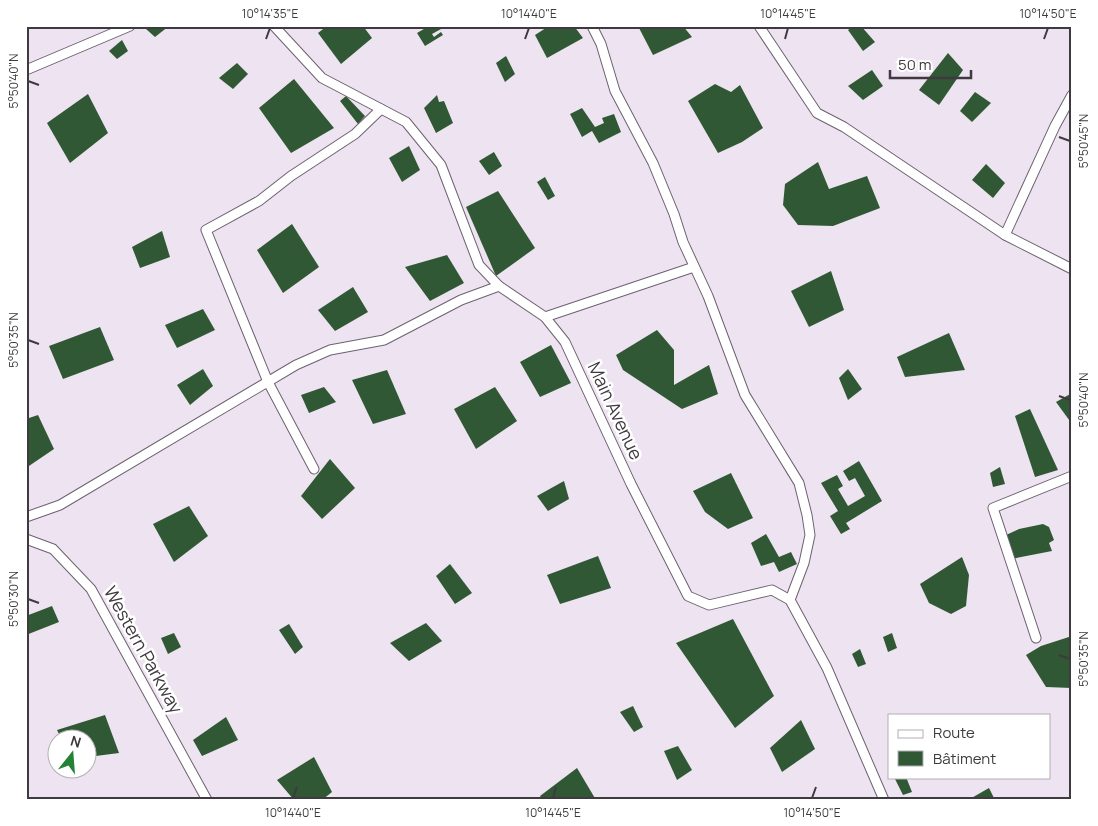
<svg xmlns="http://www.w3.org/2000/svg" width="1098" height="826" font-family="Manrope,sans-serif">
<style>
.building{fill:#305834}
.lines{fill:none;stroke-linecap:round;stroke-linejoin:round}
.street-casing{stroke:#6c626e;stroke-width:11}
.street{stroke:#fff;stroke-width:9}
.ticks{fill:none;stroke:#3e3a3f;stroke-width:2}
.labels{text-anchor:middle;stroke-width:5;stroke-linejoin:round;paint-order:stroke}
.street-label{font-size:18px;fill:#3e3a3f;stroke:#fff}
.neatline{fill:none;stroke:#3e3a3f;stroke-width:2}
.ticks-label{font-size:12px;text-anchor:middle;fill:#3e3a3f}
</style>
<rect width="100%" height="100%" fill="#eee3f1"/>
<!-- building -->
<g class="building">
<path d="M149,26H169L155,37L146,29Z"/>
<path d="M327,26H363L372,38L341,64L318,33Z"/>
<path d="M429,26H439L441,29L432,34L434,37L441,32L443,35L425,46L417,33Z"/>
<path d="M549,26H574L583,38L547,58L535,35Z"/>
<path d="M638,26H683L692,37L653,55Z"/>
<path d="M854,26H861L875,42L863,51L848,30Z"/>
<path d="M122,40L128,51L117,59L109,51Z"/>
<path d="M948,53L963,70L939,105L919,90Z"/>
<path d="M506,56L515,74L505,82L496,63Z"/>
<path d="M237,63L248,74L233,89L219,78Z"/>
<path d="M872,70L883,86L863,100L848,86Z"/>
<path d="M294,79L334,128L291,153L259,108Z"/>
<path d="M715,84L731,92L740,85L763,128L742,142L718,153L688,101Z"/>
<path d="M975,92L991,103L972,122L960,111Z"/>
<path d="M88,94L108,133L70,163L47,123Z"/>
<path d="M437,95L439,102L444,101L453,123L436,133L424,108Z"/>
<path d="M346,96L365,116L358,124L340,101Z"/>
<path d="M582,108L595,127L604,123L602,118L614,114L621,132L599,143L592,131L582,137L570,114Z"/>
<path d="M409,146L420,170L402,182L389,158Z"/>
<path d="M494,152L502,166L489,175L479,161Z"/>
<path d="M818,162L829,189L867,176L880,208L833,226L798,225L783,205L785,184Z"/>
<path d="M986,164L1005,183L993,198L972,180Z"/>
<path d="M545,177L555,196L548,200L537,182Z"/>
<path d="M498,191L535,248L496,276L466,207Z"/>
<path d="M292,224L319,267L283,293L257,250Z"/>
<path d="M162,231L170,257L140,268L132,247Z"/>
<path d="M447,255L464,283L430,301L405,267Z"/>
<path d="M831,271L844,310L809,327L791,291Z"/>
<path d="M353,287L368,312L335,331L318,310Z"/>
<path d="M203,309L215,330L177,348L165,325Z"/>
<path d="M100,327L114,360L63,379L49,346Z"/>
<path d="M657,330L674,350V385L709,365L718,394L682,409L623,370L616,355Z"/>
<path d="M949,333L965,370L905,377L897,357Z"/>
<path d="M551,345L571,383L540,397L520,362Z"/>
<path d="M203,369L213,386L190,405L177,385Z"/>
<path d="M848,369L862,389L848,400L839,378Z"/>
<path d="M387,370L406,414L373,424L352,380Z"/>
<path d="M324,387L336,402L309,413L301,395Z"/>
<path d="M495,387L517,421L476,449L454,409Z"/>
<path d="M1072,393V424L1056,402Z"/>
<path d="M1030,409L1058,470L1035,477L1015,416Z"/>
<path d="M38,415L54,449L26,468V419Z"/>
<path d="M330,459L355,488L322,519L301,496Z"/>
<path d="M859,461L882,501L846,523L850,529L841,534L830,516L838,511L821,483L837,475L843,486L838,489L848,506L865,496L855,478L849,481L843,471Z"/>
<path d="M1000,467L1005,484L993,487L990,473Z"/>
<path d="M731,473L753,518L728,529L705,512L693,491Z"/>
<path d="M564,481L569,499L548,511L537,496Z"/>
<path d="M189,506L208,536L174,562L153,524Z"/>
<path d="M1043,524L1049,527L1054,540L1049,543L1052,551L1011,559L1004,536L1019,529Z"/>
<path d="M766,534L779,557L791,552L797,564L779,572L774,562L761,566L751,543Z"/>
<path d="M598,556L611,588L560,604L547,575Z"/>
<path d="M962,557L969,575L966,606L951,614L929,603L920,584Z"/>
<path d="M450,564L472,593L455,604L436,576Z"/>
<path d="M52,606L59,622L26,635V616Z"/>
<path d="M733,619L774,696L735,728L676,643Z"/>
<path d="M426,623L442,641L409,661L390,643Z"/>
<path d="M289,624L303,647L295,654L279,630Z"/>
<path d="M174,633L181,647L168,654L161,638Z"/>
<path d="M892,633L897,648L888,652L883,637Z"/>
<path d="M1072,636V688L1046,687L1026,655L1041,646Z"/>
<path d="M860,649L866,664L858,667L852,654Z"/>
<path d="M633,706L643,727L634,732L620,712Z"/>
<path d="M105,715L119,753L88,757V738H61L57,730Z"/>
<path d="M226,717L238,740L202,756L193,740Z"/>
<path d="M801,720L815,749L782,772L770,748Z"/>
<path d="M678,746L692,770L677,780L664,751Z"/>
<path d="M314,757L332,792L322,800H294L277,780Z"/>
<path d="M577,768L596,800H542L540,796Z"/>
<path d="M900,777H906L912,792L903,795L895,779Z"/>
<path d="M989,788L995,800H968Z"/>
</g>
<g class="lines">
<!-- street casing -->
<g class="street-casing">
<g id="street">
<path d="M274,26L322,78L406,122L441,165L479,265L499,286L545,317L565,342L631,484L688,596L709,605L772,590L790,600L827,668L884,800"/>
<path d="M592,26L601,44L615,91L653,163L674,214L683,242L708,296L745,395L799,483L807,515L810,535L804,563L790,600"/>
<path d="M759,26L817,113L844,127L1005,235L1072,269"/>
<path d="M26,70L130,26"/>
<path d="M1005,235L1055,126L1072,95"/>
<path d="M545,317L694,267"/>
<path d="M314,469L268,382L206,230L259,201L291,176L355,134L381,109"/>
<path d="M26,517L60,505L296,365L330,350L384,340L461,300L499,286"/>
<path d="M26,539L53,549L91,589L207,800"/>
<path d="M1036,638L993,508L1072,476"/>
</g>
</g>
<!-- street -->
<use href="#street" class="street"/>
</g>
<!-- ticks -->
<path class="ticks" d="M266,39L270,28M525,39L529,28M785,39L788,28M1044,39L1048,28M28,81L39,85M1059,137L1070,141M28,340L39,344M1059,396L1070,400M28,599L39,603M1059,655L1070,659M293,798L297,787M553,798L556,787M812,798L816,787"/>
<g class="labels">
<!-- street labels -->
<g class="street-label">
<text transform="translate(615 411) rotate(65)" y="6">Main Avenue</text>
<text transform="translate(143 650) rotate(61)" y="6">Western Parkway</text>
</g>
</g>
<!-- border -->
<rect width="1098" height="826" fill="none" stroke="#ffffff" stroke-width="55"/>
<!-- legend -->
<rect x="888" y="714" width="162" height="65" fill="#ffffff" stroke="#b2b0b2"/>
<rect x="898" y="730" width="25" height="8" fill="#ffffff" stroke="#b2b0b2"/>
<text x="933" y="738" font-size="15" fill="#3e3a3f">Route</text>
<rect x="898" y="751" width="25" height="15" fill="#305834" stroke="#b2b0b2"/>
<text x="933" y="764" font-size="15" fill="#3e3a3f">Bâtiment</text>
<!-- north arrow -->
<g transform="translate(72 754) rotate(17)"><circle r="24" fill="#ffffff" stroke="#b2b0b2"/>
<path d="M0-4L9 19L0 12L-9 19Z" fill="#228335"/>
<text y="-8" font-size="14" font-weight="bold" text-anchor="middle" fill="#3e3a3f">N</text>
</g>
<!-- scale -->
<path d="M890 70v8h81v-8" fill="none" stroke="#3e3a3f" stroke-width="2.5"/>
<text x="898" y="70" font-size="15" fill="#3e3a3f" stroke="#ffffff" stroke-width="4" paint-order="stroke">50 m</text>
<rect x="28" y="28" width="1042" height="770" class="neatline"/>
<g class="ticks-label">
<text x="270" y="18">10°14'35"E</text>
<text x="529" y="18">10°14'40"E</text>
<text x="788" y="18">10°14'45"E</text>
<text x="1048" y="18">10°14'50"E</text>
<text transform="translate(14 81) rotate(-90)" y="4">5°50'40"N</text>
<text transform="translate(1084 141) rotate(-90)" y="4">5°50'45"N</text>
<text transform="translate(14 340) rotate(-90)" y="4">5°50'35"N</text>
<text transform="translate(1084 400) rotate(-90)" y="4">5°50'40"N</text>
<text transform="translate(14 599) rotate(-90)" y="4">5°50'30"N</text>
<text transform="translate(1084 659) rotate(-90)" y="4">5°50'35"N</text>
<text x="293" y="817">10°14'40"E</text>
<text x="553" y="817">10°14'45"E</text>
<text x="812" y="817">10°14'50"E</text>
</g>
</svg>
